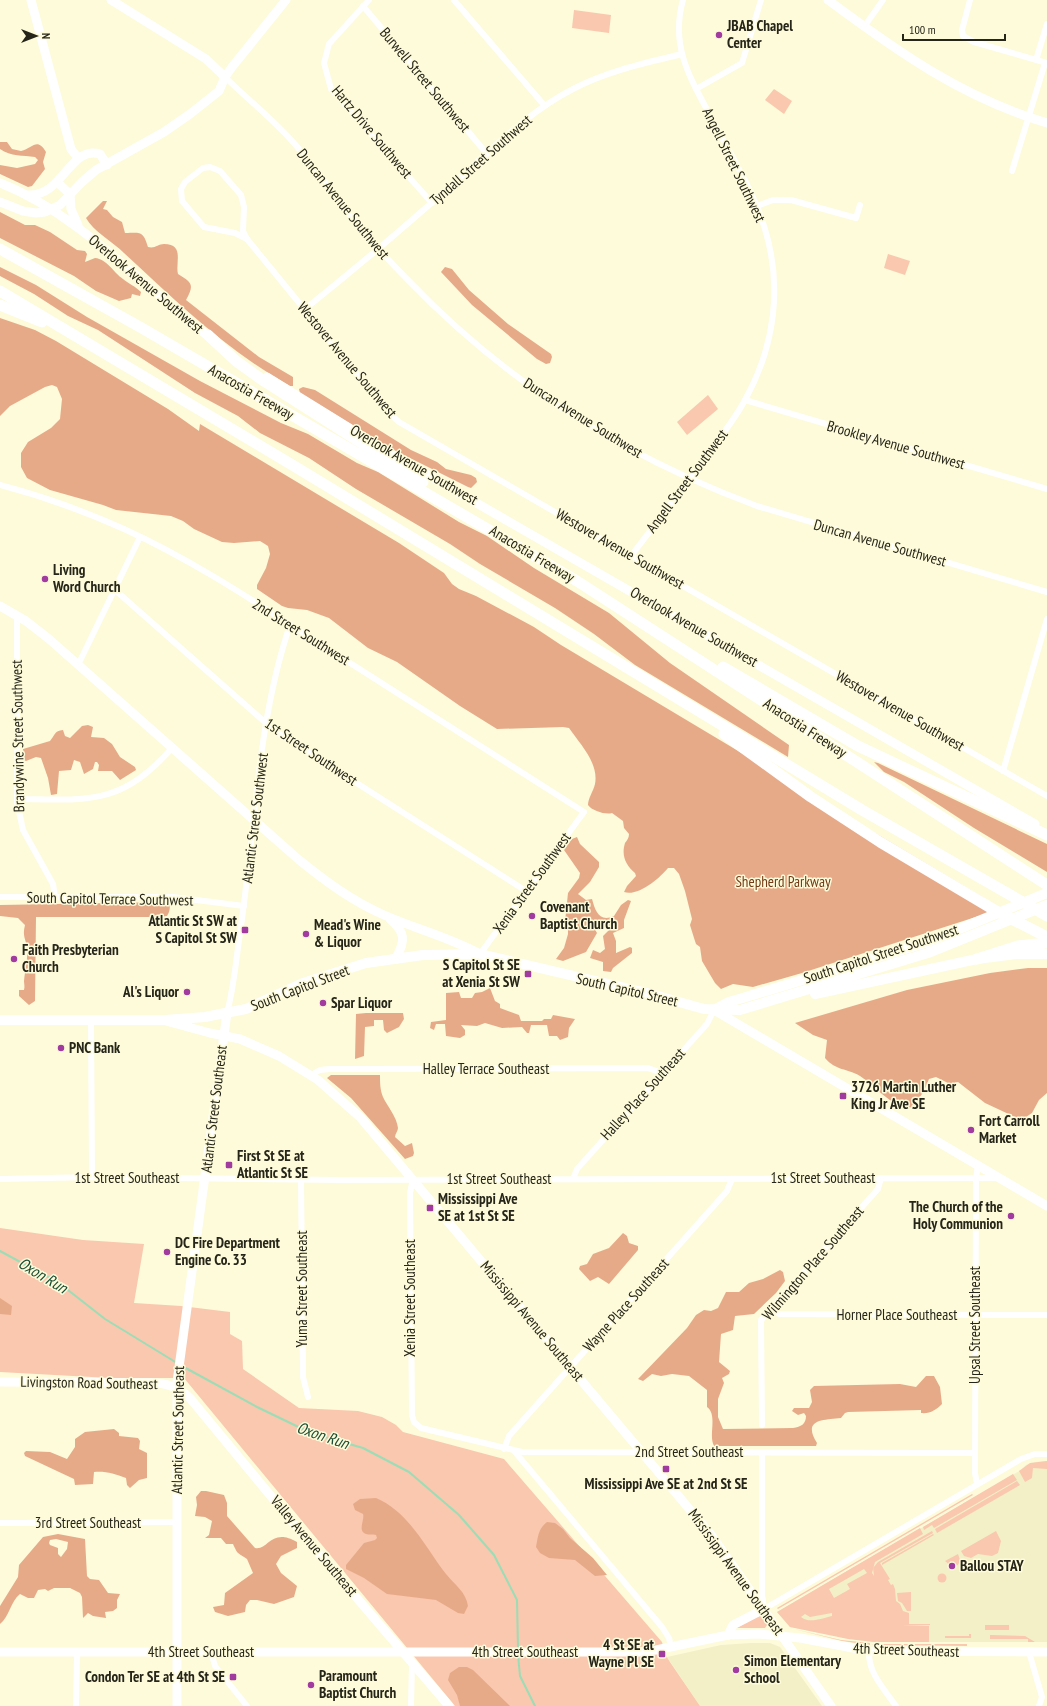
<svg xmlns="http://www.w3.org/2000/svg" width="1047" height="1706" font-family="'PT Sans Narrow',sans-serif">
<style>
.built{fill:#f3f0c8}
.green{fill:#f9c8ae;fill-rule:evenodd}
.forest{fill:#e7aa88;fill-rule:evenodd}
.lines{fill:none;stroke-linecap:round;stroke-linejoin:round}
.stream{stroke:#9bddb6;stroke-width:2}
.street{stroke:#fff;stroke-width:6}
.secondary{stroke:#fff;stroke-width:9}
.primary{stroke:#fff;stroke-width:10}
.highway{stroke:#fff;stroke-width:11}
.poi-dot{fill:#a23b9f;stroke:#fdfbda;stroke-width:1.5}
.labels{text-anchor:middle;stroke-width:3;stroke-linejoin:round;paint-order:stroke}
.poi-label{font-size:15px;font-weight:bold;fill:#262519;stroke:#fdfbda;text-anchor:start}
.street-label{font-size:15px;fill:#262519;stroke:#fdfbda}
.park-label{font-size:15px;fill:#723a16;stroke:#fdfbda}
.water-label{font-size:16px;font-style:italic;fill:#1a4c32;stroke:#fdfbda}
</style>
<rect width="100%" height="100%" fill="#fdfbda"/>
<!-- built -->
<g class="built">
<path d="M1047,1461V1642H874L858,1640L790,1627L777,1612L1021,1470L1026,1465L1036,1462Z"/>
<path d="M751,1643H770L780,1647L822,1706H700L667,1657L721,1645Z"/>
</g>
<!-- green -->
<g class="green">
<path d="M574,10L611,15L609,33L572,28Z"/>
<path d="M774,89L792,101L784,114L765,100Z"/>
<path d="M888,254L910,261L905,275L884,268Z"/>
<path d="M708,395L718,409L687,435L677,422Z"/>
<path d="M0,1228L83,1240L144,1244L134,1303L181,1306L230,1312V1334L242,1341L243,1369L299,1408L358,1411L382,1417L396,1425L403,1432L504,1459L662,1642L665,1654L670,1662L700,1706H455L184,1378H110L0,1372Z"/>
<path d="M1047,1461V1469L1033,1468L1032,1478L1025,1482L1019,1471L1030,1463Z"/>
<path d="M1013,1474L1017,1480L934,1528L932,1525L924,1530L923,1527Z"/>
<path d="M1017,1481L1020,1485L937,1533L935,1529Z"/>
<path d="M972,1494L973,1495L778,1609L777,1608Z"/>
<path d="M920,1528L923,1534L875,1562L872,1573L874,1576L873,1568L878,1562L932,1531L933,1533L880,1563L890,1579L888,1580L891,1585L893,1584L895,1589L896,1601L900,1604L903,1611L909,1613V1624H930V1625L901,1626H929V1642H874L848,1639L790,1627L777,1612ZM864,1569L867,1573L847,1584L850,1589L834,1598L829,1589ZM832,1613V1616C823,1618 809,1624 801,1617L805,1614L810,1617Z"/>
<path d="M996,1531L1001,1541L998,1553L992,1556L978,1554L971,1558L964,1556L961,1551Z"/>
<path d="M933,1534L934,1535L882,1565V1563Z"/>
<path d="M958,1554L960,1560L958,1565L952,1567L945,1561Z"/>
<circle cx="942" cy="1578" r="4.5"/>
<path d="M911,1592V1611H907L902,1603L898,1601L897,1593Z"/>
<path d="M761,1615L767,1625L765,1628H736Z"/>
<rect x="985" y="1625" width="24" height="5"/>
<path d="M794,1629L841,1640L870,1643V1645L842,1641Z"/>
<path d="M969,1634H971V1638H945V1636H969Z"/>
<path d="M990,1635L1025,1636L1035,1642H1028V1639H990Z"/>
<path d="M871,1644H967V1646L878,1645Z"/>
</g>
<!-- forest -->
<g class="forest">
<path d="M0,142H7L12,149L21,151C33,148 37,137 46,152L43,162L45,169L32,186L28,187L0,174V165L17,168L35,164L38,160L35,157C23,155 11,157 0,149Z"/>
<path d="M103,201H107L103,209L107,210L113,217L122,222L125,233C140,233 143,230 148,247C155,249 158,244 164,244C185,244 175,263 178,274C193,283 194,285 186,300L259,357L293,377V386H290C226,350 177,302 124,253C113,242 93,231 86,218Z"/>
<path d="M0,212L25,225H35L50,232L77,250L85,251L87,254L85,262L95,258C107,259 113,272 123,279C129,284 135,286 141,292L140,296L132,294L131,298L119,301L96,291L74,276L0,238Z"/>
<path d="M0,267L36,285L87,317L200,381L281,423L308,434L357,463L378,472L459,522L487,536L534,568L609,613L670,663L789,745L788,757L635,665L594,634L555,608L480,564L450,544L356,489L309,458L260,433L238,416L195,393L98,330L68,316L34,294L0,276Z"/>
<path d="M445,267L452,269L469,290L508,324L551,354L552,357L550,363L546,364L537,359L472,305L441,272Z"/>
<path d="M0,318L35,330L56,341L168,409L199,431L200,424L399,543L444,573L452,584L459,589L476,596L534,627L561,645L984,898L992,909L985,914L802,973L753,987L733,984L721,989L715,983L702,961L700,947L696,944L694,938L690,925L692,919L685,891L679,874L674,868H668C660,878 638,897 624,892L627,886L636,876L635,873C626,865 621,856 625,843C627,840 629,838 629,834L624,828L623,821L612,813C606,815 592,811 588,805C588,798 593,792 595,784C599,763 580,744 569,728L563,727L497,729L460,706L397,662L368,648L329,618L307,610L288,608L282,606L257,589V585L266,568L270,554L268,546L260,541L234,543L222,542L194,529L183,521L171,516L116,510L103,505L50,490L27,478L21,467V453L28,442L51,428L60,419L62,399L57,387L52,385L45,387L10,406L0,416Z"/>
<path d="M303,387L315,390L411,450L437,462L446,469L471,475L476,478L477,482L471,488L468,487L390,448L300,393L299,389Z"/>
<path d="M88,725L93,727L91,737L104,738L112,744L120,757L135,767L136,770L120,780L112,771H98L99,765L97,762H95L93,769L84,774L80,762L74,760L71,770L59,771L57,794L51,795L48,778L41,758L36,757L26,761L24,760L23,749L50,741C55,735 54,731 63,730L65,736L70,738L82,726Z"/>
<path d="M874,762L878,763L1047,844V872L974,828L904,782L884,772Z"/>
<path d="M577,837L580,844L599,862V867L590,882L578,894L586,900L592,899C595,910 599,923 614,916L621,905L628,900L631,901L624,920V928L613,933L616,941V953L630,947L632,948V953L613,968L611,972L603,971V962L590,958L593,950L600,953L605,949L603,936L609,930C606,926 598,925 593,926L597,933L586,952L563,961L556,959L564,948L568,934V926L565,922L568,893L579,878L580,873L564,850L572,839Z"/>
<path d="M168,902C171,905 170,912 167,916L160,917H36L35,1001L29,1005L19,996V990H24C25,986 24,984 24,981C25,970 28,960 27,949C26,938 22,937 25,925L18,918L0,916V905Z"/>
<path d="M1028,968H1047V1093L1039,1100L1032,1113L1026,1117H1015L985,1103L958,1082L950,1084L936,1077L929,1079L924,1091L913,1107C895,1111 874,1085 860,1076C847,1068 836,1071 825,1058L827,1040L813,1035L795,1023L907,990L990,973Z"/>
<path d="M490,988L495,1001L500,1004V1008L519,1015L521,1021H542L544,1019H551L553,1015L575,1019L569,1028L568,1037L560,1040L557,1036H549L547,1025H531L529,1033H527L522,1027L502,1028L485,1023L477,1026L461,1025L465,1030V1035L460,1038L446,1036L445,1024H436L434,1030L430,1028L431,1022L446,1020V993L459,992L461,998H472L475,993L482,992Z"/>
<path d="M366,1013H403L404,1019L399,1027L387,1033L384,1030L383,1020H374V1026L365,1027L364,1056L355,1059L356,1014Z"/>
<path d="M331,1075H380C380,1082 380,1090 383,1097C387,1106 397,1117 398,1128C398,1131 395,1134 395,1137L405,1146L412,1143L414,1153L413,1156L405,1159L351,1098L327,1078Z"/>
<path d="M623,1233L627,1236L629,1243L638,1246V1250L609,1284L598,1277L590,1281L579,1269L580,1266L587,1264L593,1254L609,1248Z"/>
<path d="M780,1270L783,1272L785,1281L776,1293L754,1314L735,1316L733,1330L721,1334L719,1362L730,1371L729,1374L722,1378L724,1383L718,1399V1417L723,1429L793,1428C801,1427 806,1424 806,1416L804,1413L798,1415L792,1411L794,1408H809L812,1402L810,1390L814,1386L900,1384L916,1387L926,1376H934L940,1387L942,1404C936,1410 930,1414 921,1413V1410L848,1412L845,1413L841,1418C823,1420 802,1419 817,1443L816,1446H714C708,1435 718,1415 707,1407V1390L689,1376L672,1374L661,1376L652,1374L643,1381L638,1379L687,1328L696,1315L704,1310L711,1311L718,1308L726,1292H739L749,1283L763,1279Z"/>
<path d="M0,1298L12,1306L11,1315L0,1314Z"/>
<path d="M114,1429L119,1433V1436L138,1438L140,1441L139,1449L147,1453V1478L139,1480L130,1488L127,1485L126,1478C115,1474 106,1471 94,1472L93,1484L75,1485L74,1479L25,1456L24,1453L26,1451L50,1452L67,1459L75,1447V1439L85,1432Z"/>
<path d="M201,1491H206L224,1495L227,1503V1516L255,1548C268,1551 271,1527 297,1542V1548L281,1556L276,1564L281,1573L297,1586L294,1597L274,1604L257,1600H250L246,1605L245,1612L228,1616L215,1612L213,1607L224,1605L225,1593L253,1573L247,1559C237,1552 238,1555 233,1544H226L221,1538H205L209,1535L212,1521L205,1517L195,1516L197,1505L196,1497Z"/>
<path d="M376,1498C409,1512 425,1547 446,1574C455,1585 466,1592 468,1606L464,1614L458,1613L436,1600L387,1594L364,1578L346,1569V1565L364,1543L375,1540L377,1538L376,1535C373,1534 369,1535 366,1534C357,1531 365,1520 363,1514L355,1510L353,1504L360,1499Z"/>
<path d="M547,1522L555,1523L563,1529L570,1538L593,1558L607,1575L595,1576L575,1560L549,1558L540,1553L536,1547C538,1537 538,1529 547,1522Z"/>
<path d="M58,1534L85,1539L87,1576L90,1579L99,1580L108,1593L120,1594L117,1600V1608L113,1611L105,1612L106,1618L93,1616L88,1613L83,1618L82,1597L80,1593L70,1588H54L48,1591L45,1589L38,1590L34,1598H28L20,1594C10,1602 10,1616 0,1624V1606L18,1577L19,1565L43,1537ZM56,1539L68,1542L67,1549L61,1557L58,1554V1548L50,1545L49,1543L50,1540Z"/>
<path d="M459,1667H467L473,1670L510,1706H460L457,1695L448,1680L450,1673Z"/>
</g>
<g class="lines">
<!-- stream -->
<g class="stream">
<path d="M0,1251L59,1283L105,1319L177,1363"/>
<path d="M182,1366L257,1407L311,1433L363,1448L409,1472L459,1515L494,1555L517,1600L518,1649"/>
<path d="M518,1655L520,1676L535,1706"/>
</g>
<!-- street -->
<g class="street">
<path d="M369,0L329,44L324,63L331,89L432,203"/>
<path d="M454,0L544,105"/>
<path d="M970,0L962,30L963,36L974,42L1047,63"/>
<path d="M363,6L487,154"/>
<path d="M864,27L883,0"/>
<path d="M1036,60L1047,24"/>
<path d="M225,77C247,99 272,118 293,142C310,161 325,182 340,202C361,230 384,256 409,281C506,382 625,457 757,506L1047,592"/>
<path d="M696,89L742,63L761,0"/>
<path d="M210,167L220,171L241,195L244,207L243,231L247,239L235,233L204,227L182,201L181,189L185,182L203,168Z"/>
<path d="M1012,171L1045,63"/>
<path d="M757,206L773,200H791L856,218L860,205"/>
<path d="M247,239L389,413L399,422L1047,796"/>
<path d="M305,309C356,268 406,226 455,182C492,149 528,112 573,89C607,71 645,63 682,54"/>
<path d="M745,400L1047,489"/>
<path d="M0,485C42,496 84,511 124,529C199,563 267,610 336,654C419,707 501,759 584,812L480,954"/>
<path d="M631,556C657,522 683,488 708,454C721,436 735,419 745,400C775,346 783,285 764,226C752,188 729,152 711,117C690,78 670,46 683,0"/>
<path d="M115,590L275,731L526,891"/>
<path d="M17,616V802L23,830L53,884L55,897"/>
<path d="M78,665L140,537"/>
<path d="M1003,771L1047,619"/>
<path d="M17,799C89,800 121,806 173,747"/>
<path d="M0,897H173L244,906"/>
<path d="M227,1013C234,987 236,960 240,933C255,832 257,721 290,625"/>
<path d="M91,1020L92,1177"/>
<path d="M311,1075L320,1070L330,1069L648,1068L662,1073"/>
<path d="M0,1179L92,1177L340,1180L998,1178"/>
<path d="M301,1179L303,1377L308,1397"/>
<path d="M413,1179L410,1193L412,1415L414,1422L421,1428L522,1452L975,1453"/>
<path d="M573,1179L577,1169L707,1024L714,1010"/>
<path d="M772,1308L779,1314L1047,1315"/>
<path d="M762,1425L761,1320L878,1189L881,1178"/>
<path d="M504,1449L509,1436L727,1191L732,1179"/>
<path d="M515,1452L662,1627L669,1638L671,1647"/>
<path d="M762,1453V1594L764,1609L1021,1459L1035,1454H1047"/>
<path d="M977,1484L975,1473L976,1178L978,1165"/>
<path d="M0,1523L177,1522"/>
<path d="M869,1651C868,1673 884,1689 896,1706"/>
<path d="M211,1652L215,1666L247,1706"/>
<path d="M1029,1652L1042,1697L1039,1706"/>
<path d="M76,1706L77,1652"/>
<path d="M411,1706L412,1663"/>
</g>
<!-- secondary -->
<g class="secondary">
<path d="M31,0L71,149L78,158"/>
<path d="M111,0L206,59L225,77"/>
<path d="M828,0C898,52 963,98 1047,123"/>
<path d="M57,182L70,194L71,209L78,225"/>
<path d="M0,183C83,216 142,287 212,339"/>
<path d="M29,195C63,196 70,145 100,154L107,165"/>
<path d="M0,202L23,211L36,213L45,212L60,205L82,182L96,170L164,132L190,114L219,91L225,77L232,67L286,0"/>
<path d="M267,377L393,455L1035,824"/>
<path d="M0,606L26,621L49,639L298,859C325,881 352,901 384,915C416,929 449,937 480,954"/>
<path d="M390,919C405,932 406,940 396,958"/>
<path d="M714,1010L1047,1206"/>
<path d="M166,1021L210,1033L240,1039L279,1056L318,1080L360,1117L712,1536L831,1706"/>
<path d="M0,1382L156,1383C171,1384 185,1391 194,1403L298,1529L449,1706"/>
<path d="M728,1635L733,1625L764,1609"/>
<path d="M0,1652H639L656,1650L728,1635L759,1634L800,1638L869,1651L1047,1652"/>
<path d="M177,1706V1382L227,1013"/>
</g>
<!-- primary -->
<g class="primary">
<path d="M815,994L977,959L1016,954H1047"/>
<path d="M714,1010L729,1002L746,997L925,943L1047,893"/>
<path d="M0,1020H165L205,1017L246,1009L303,983L366,963L423,955L480,954L647,993L704,1009L740,1010L928,953L1047,905"/>
</g>
<!-- highway -->
<g class="highway">
<path d="M0,249L140,327L577,581L1047,885"/>
<path d="M0,291L294,466L862,810L1047,916"/>
<path d="M0,305L42,322"/>
<path d="M208,335L236,361L261,379L423,482"/>
<path d="M723,667L858,746L1047,835"/>
<path d="M724,734L811,797L880,842L996,911L1047,937"/>
<path d="M977,959L1018,946L1047,943"/>
</g>
</g>
<!-- markers -->
<g class="poi-dot">
<circle cx="719" cy="35" r="4"/>
<circle cx="45" cy="579" r="4"/>
<circle cx="532" cy="916" r="4"/>
<rect x="241" y="926" width="8" height="8" rx="2"/>
<circle cx="306" cy="934" r="4"/>
<circle cx="14" cy="959" r="4"/>
<rect x="524" y="970" width="8" height="8" rx="2"/>
<circle cx="187" cy="992" r="4"/>
<circle cx="323" cy="1003" r="4"/>
<circle cx="61" cy="1048" r="4"/>
<rect x="839" y="1092" width="8" height="8" rx="2"/>
<circle cx="971" cy="1130" r="4"/>
<rect x="225" y="1161" width="8" height="8" rx="2"/>
<rect x="426" y="1204" width="8" height="8" rx="2"/>
<circle cx="1011" cy="1216" r="4"/>
<circle cx="167" cy="1252" r="4"/>
<rect x="662" y="1465" width="8" height="8" rx="2"/>
<circle cx="952" cy="1566" r="4"/>
<rect x="658" y="1650" width="8" height="8" rx="2"/>
<circle cx="736" cy="1670" r="4"/>
<rect x="229" y="1673" width="8" height="8" rx="2"/>
<circle cx="311" cy="1685" r="4"/>
</g>
<g class="labels">
<!-- poi labels -->
<g class="poi-label">
<text x="727" y="31">JBAB Chapel<tspan x="727" dy="17">Center</tspan></text>
<text x="53" y="575">Living<tspan x="53" dy="17">Word Church</tspan></text>
<text x="540" y="912">Covenant<tspan x="540" dy="17">Baptist Church</tspan></text>
<text x="237" y="926" text-anchor="end">Atlantic St SW at<tspan x="237" dy="17">S Capitol St SW</tspan></text>
<text x="314" y="930">Mead's Wine<tspan x="314" dy="17">&amp; Liquor</tspan></text>
<text x="22" y="955">Faith Presbyterian<tspan x="22" dy="17">Church</tspan></text>
<text x="520" y="970" text-anchor="end">S Capitol St SE<tspan x="520" dy="17">at Xenia St SW</tspan></text>
<text x="179" y="997" text-anchor="end">Al's Liquor</text>
<text x="331" y="1008">Spar Liquor</text>
<text x="69" y="1053">PNC Bank</text>
<text x="851" y="1092">3726 Martin Luther<tspan x="851" dy="17">King Jr Ave SE</tspan></text>
<text x="979" y="1126">Fort Carroll<tspan x="979" dy="17">Market</tspan></text>
<text x="237" y="1161">First St SE at<tspan x="237" dy="17">Atlantic St SE</tspan></text>
<text x="438" y="1204">Mississippi Ave<tspan x="438" dy="17">SE at 1st St SE</tspan></text>
<text x="1003" y="1212" text-anchor="end">The Church of the<tspan x="1003" dy="17">Holy Communion</tspan></text>
<text x="175" y="1248">DC Fire Department<tspan x="175" dy="17">Engine Co. 33</tspan></text>
<text x="666" y="1489" text-anchor="middle">Mississippi Ave SE at 2nd St SE</text>
<text x="960" y="1571">Ballou STAY</text>
<text x="654" y="1650" text-anchor="end">4 St SE at<tspan x="654" dy="17">Wayne Pl SE</tspan></text>
<text x="744" y="1666">Simon Elementary<tspan x="744" dy="17">School</tspan></text>
<text x="319" y="1681">Paramount<tspan x="319" dy="17">Baptist Church</tspan></text>
<text x="225" y="1682" text-anchor="end">Condon Ter SE at 4th St SE</text>
</g>
<!-- street labels -->
<g class="street-label">
<text transform="translate(425 80) rotate(50)" y="5">Burwell Street Southwest</text>
<text transform="translate(372 132) rotate(50)" y="5">Hartz Drive Southwest</text>
<text transform="translate(481 160) rotate(-41)" y="5">Tyndall Street Southwest</text>
<text transform="translate(734 165) rotate(64)" y="5">Angell Street Southwest</text>
<text transform="translate(343 204) rotate(51)" y="5">Duncan Avenue Southwest</text>
<text transform="translate(146 284) rotate(40)" y="5">Overlook Avenue Southwest</text>
<text transform="translate(347 360) rotate(50)" y="5">Westover Avenue Southwest</text>
<text transform="translate(251 392) rotate(30)" y="5">Anacostia Freeway</text>
<text transform="translate(583 418) rotate(32)" y="5">Duncan Avenue Southwest</text>
<text transform="translate(896 445) rotate(16)" y="5">Brookley Avenue Southwest</text>
<text transform="translate(414 465) rotate(30)" y="5">Overlook Avenue Southwest</text>
<text transform="translate(687 481) rotate(-53)" y="5">Angell Street Southwest</text>
<text transform="translate(880 543) rotate(16)" y="5">Duncan Avenue Southwest</text>
<text transform="translate(620 549) rotate(30)" y="5">Westover Avenue Southwest</text>
<text transform="translate(532 554) rotate(31)" y="5">Anacostia Freeway</text>
<text transform="translate(694 627) rotate(30)" y="5">Overlook Avenue Southwest</text>
<text transform="translate(301 632) rotate(32)" y="5">2nd Street Southwest</text>
<text transform="translate(900 711) rotate(30)" y="5">Westover Avenue Southwest</text>
<text transform="translate(805 728) rotate(33)" y="5">Anacostia Freeway</text>
<text transform="translate(18 736) rotate(-91)" y="5">Brandywine Street Southwest</text>
<text transform="translate(311 752) rotate(34)" y="5">1st Street Southwest</text>
<text transform="translate(255 818) rotate(-83)" y="5">Atlantic Street Southwest</text>
<text transform="translate(532 883) rotate(-54)" y="5">Xenia Street Southwest</text>
<text transform="translate(110 899) rotate(1)" y="5">South Capitol Terrace Southwest</text>
<text transform="translate(881 954) rotate(-18)" y="5">South Capitol Street Southwest</text>
<text transform="translate(300 988) rotate(-21)" y="5">South Capitol Street</text>
<text transform="translate(627 990) rotate(13)" y="5">South Capitol Street</text>
<text x="486" y="1074">Halley Terrace Southeast</text>
<text transform="translate(643 1094) rotate(-48)" y="5">Halley Place Southeast</text>
<text transform="translate(214 1109) rotate(-83)" y="5">Atlantic Street Southeast</text>
<text x="127" y="1183">1st Street Southeast</text>
<text x="823" y="1183">1st Street Southeast</text>
<text x="499" y="1184">1st Street Southeast</text>
<text transform="translate(813 1263) rotate(-49)" y="5">Wilmington Place Southeast</text>
<text transform="translate(302 1289) rotate(-90)" y="5">Yuma Street Southeast</text>
<text transform="translate(410 1298) rotate(-90)" y="5">Xenia Street Southeast</text>
<text transform="translate(626 1305) rotate(-48)" y="5">Wayne Place Southeast</text>
<text x="897" y="1320">Horner Place Southeast</text>
<text transform="translate(532 1321) rotate(50)" y="5">Mississippi Avenue Southeast</text>
<text transform="translate(975 1325) rotate(-90)" y="5">Upsal Street Southeast</text>
<text transform="translate(89 1383) rotate(1)" y="5">Livingston Road Southeast</text>
<text transform="translate(178 1430) rotate(-89)" y="5">Atlantic Street Southeast</text>
<text x="689" y="1457">2nd Street Southeast</text>
<text x="88" y="1528">3rd Street Southeast</text>
<text transform="translate(314 1546) rotate(50)" y="5">Valley Avenue Southeast</text>
<text transform="translate(736 1572) rotate(54)" y="5">Mississippi Avenue Southeast</text>
<text transform="translate(906 1650) rotate(2)" y="5">4th Street Southeast</text>
<text x="201" y="1657">4th Street Southeast</text>
<text x="525" y="1657">4th Street Southeast</text>
</g>
<!-- park labels -->
<g class="park-label">
<text x="783" y="887">Shepherd Parkway</text>
</g>
<!-- water labels -->
<g class="water-label">
<text transform="translate(43 1275) rotate(31)" y="6">Oxon Run</text>
<text transform="translate(323 1435) rotate(19)" y="6">Oxon Run</text>
</g>
</g>
<!-- north arrow -->
<g transform="translate(36 36) rotate(90)" stroke="#fdfbda" stroke-width="3" paint-order="stroke">
<path d="M0-3L7 15L0 10L-7 15Z" fill="#262519"/>
<text y="-6" font-size="11" font-weight="bold" text-anchor="middle" fill="#262519">N</text>
</g>
<!-- scale -->
<path d="M903 34v6h102v-6" fill="none" stroke="#262519" stroke-width="2"/>
<text x="909" y="34" font-size="12" fill="#262519" stroke="#fdfbda" stroke-width="3" paint-order="stroke">100 m</text>
</svg>
